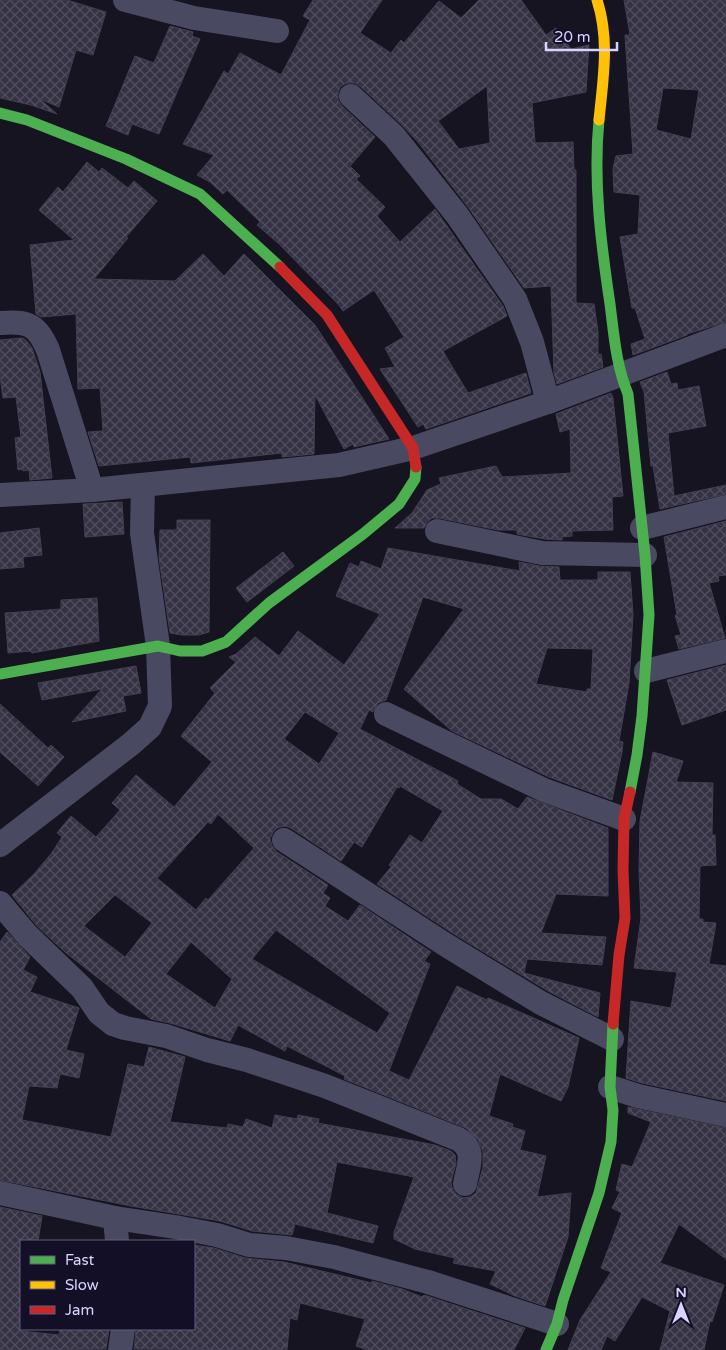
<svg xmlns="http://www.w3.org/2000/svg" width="726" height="1350" font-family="'Varela Round',sans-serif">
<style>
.building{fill:url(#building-cross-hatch);stroke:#433f54;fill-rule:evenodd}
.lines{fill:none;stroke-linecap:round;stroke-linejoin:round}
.street{stroke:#4a4962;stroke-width:24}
.fast{stroke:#4caf50;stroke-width:11}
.slow{stroke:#ffc107;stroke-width:11}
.jam{stroke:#c62828;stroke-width:11}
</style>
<defs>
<pattern id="building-cross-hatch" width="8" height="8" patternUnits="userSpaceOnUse" patternTransform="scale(1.25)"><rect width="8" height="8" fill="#343243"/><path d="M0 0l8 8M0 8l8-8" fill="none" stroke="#514f5f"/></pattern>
</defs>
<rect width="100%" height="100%" fill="#161421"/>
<!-- building -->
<g class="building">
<path d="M0,0H67L106,12L93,55L76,50L59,107L40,99L57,114L31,105L0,98Z"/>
<path d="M313,0H382L360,33L391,53L401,40L404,43L439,1L461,18L479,0H521L546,35L556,28L571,49L589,45L586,92L532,103L535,143L573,142L574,170H576V303L594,304L598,332V355L601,354L603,367L557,384L554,373L551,286L524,288L468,207L418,142L403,126L360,86L355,83H347L341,86L338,92V100L342,106L375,137L350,166L360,176L356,179L385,207L377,216L400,242L435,209L503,306L507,316L443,351L450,363L468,393L526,373L531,393L426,429L423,424L418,427L380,369L395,367L385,348L404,337L374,290L343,311L338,304L278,243L257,225L260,222L227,190L223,194L210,182L197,175L214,155L183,144L224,71L228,74L240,53L281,75L310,20L303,16ZM487,86L490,143L459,149L438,121Z"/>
<path d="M624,0H726V322L687,334V335L633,355L631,344L645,339L635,308H632L620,237L638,234L640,195L614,192L613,169L616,156L633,154L625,35H630ZM663,88L699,90L691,139L656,130Z"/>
<path d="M170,26L193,32L192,36L200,39L159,134L132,124L128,135L106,126L135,56L154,63Z"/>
<path d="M87,162L99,172L102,168L128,188L134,181L157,201L126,237L128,238L94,279L175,281L203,254L224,276L244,254L315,325L389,439L354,447L353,444L344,449L315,395L314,454L282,457V453L191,463L190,457L99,466L88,432L103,431L100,388L78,389L76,314L41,317L36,314L30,245L74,240L39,210L58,187L63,192Z"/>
<path d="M22,338L26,340L32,348L40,372L52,478L30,480L29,470L23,471V469L18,470L15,438L21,437L16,397L3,398L0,376V340Z"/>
<path d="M667,372L671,384L677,383L678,390L699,386L706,426L668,433L674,496L726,485V494L660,509L653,466H651L644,392L640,382Z"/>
<path d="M611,393L613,398L623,496L612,497L613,530L572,531V536L562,537V540L544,539L517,534V530H498L439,518H432L427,522L424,528H395L412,513L427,490L441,484L439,478L496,466L502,477L571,473L570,429L560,432L556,414Z"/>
<path d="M122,502L124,534L85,537L83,504Z"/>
<path d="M177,520H210L209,632L199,635H182L170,633L159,558L160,530H177Z"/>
<path d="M726,521V575L718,576L719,581L709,583L725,638L679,649L675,636L681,635L675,615H677L664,537Z"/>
<path d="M39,528L42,555L23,557L24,567L0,569V533Z"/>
<path d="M388,548L520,571L519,562L539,566L559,567L560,580H598V572H630L633,615L629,683L619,741L623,742L622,752L612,800L549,777L452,731L404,689L464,609L423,597L386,700L378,703L373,712L369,710L360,729L458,781L457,784L481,799H501L518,809L527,797L608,828V896L556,894L541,933L606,937L602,965L527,959L524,973L600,993L598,1017L548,991L454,934L377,884L391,867L389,865L410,835L422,843L443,811L400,786L399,788L397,787L362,847L354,842L341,861L291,828L285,826L277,828L273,832L270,839L272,846L277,852L328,885L323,893L330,898L325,906L348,921L360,905L431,952L424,961L430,964L389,1071L409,1080L457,986L487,1000L488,998L579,1038L568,1087L561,1101L500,1074L489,1116L513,1124L512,1127L525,1131L520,1150L546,1156L537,1197L571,1193L568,1237L545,1306L515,1296L490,1284L496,1271L453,1263L455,1258L415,1249L394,1239V1232L414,1177L337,1162L327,1213L378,1226L373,1243L295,1224L292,1235L252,1231L220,1221L131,1206L0,1180V942L7,932L30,957L23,970L37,977L30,992L79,1008L66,1050L84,1054L79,1078L60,1074L57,1088L29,1086L22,1120L111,1137L128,1064L144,1067L149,1047L185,1057L170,1122L227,1128L228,1124L243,1127L246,1119L272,1128L275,1115L297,1119L298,1115L319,1119L318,1123L435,1145L451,1151L455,1155L456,1163L451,1182L452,1188L456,1194L463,1198L470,1197L476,1193L483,1167V1152L478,1140L466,1128L344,1079L345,1076L287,1046L285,1051L238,1025L230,1041L170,1023L151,1019L66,953L37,926L12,895L33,875L51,854L62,837L57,833L71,816L96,837L120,810L112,803L136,775L174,807L212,762L181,736L215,693L210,688L236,662L229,657L236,654L255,637L279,656L298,631L344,665L380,614L336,596L350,563L359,567L361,561L381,569ZM547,648L593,649L591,689H587V692L536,684ZM305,712L339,733L319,764L284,739ZM218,814L254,848L208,900L206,898L196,910L157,878L208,822L211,824ZM115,895L152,923L125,957L84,926ZM276,930L390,1013L377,1033L252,959ZM191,942L232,979L215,1008L166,974Z"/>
<path d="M283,552L294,566L247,602L236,588Z"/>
<path d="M97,598L99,641L32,653L31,651L8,653L5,613L61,609V600Z"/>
<path d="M726,665V710L682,725L667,680Z"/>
<path d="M136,666L141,693L123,696L126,711L72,722L102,689L42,700L38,683Z"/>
<path d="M0,704L48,748L51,745L64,757L38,786L0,752Z"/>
<path d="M653,752L683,761L676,782L713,783L712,835H715L716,865L700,866L699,919H703V922L716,923L709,964L726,966V1101L642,1083L626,1078L631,1001L671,1008L677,972L634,968L641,918L639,870L640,821Z"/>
<path d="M628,1107L726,1128V1259L679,1224L660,1263L724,1285L712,1322L710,1321L704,1350H660L670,1311L642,1297L615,1341L607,1336L601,1350H568L580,1320L611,1272L601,1268L622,1213L612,1208L620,1192L616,1190L622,1164L632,1167L651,1122L628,1113Z"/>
<path d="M0,1207L42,1216L38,1241H21V1331L59,1335L60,1329H109L106,1349L0,1350Z"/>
<path d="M194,1245L214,1248L245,1258L284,1262L372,1283V1281L402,1289L422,1297L424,1295L525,1328L514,1350H368L356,1346L365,1319L300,1303L297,1320L290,1318L287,1350L134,1349L136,1329H194Z"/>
</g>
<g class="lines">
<!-- street -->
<g class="street">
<path d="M125,0L194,18L277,31"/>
<path d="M351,96L394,136L426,176L457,215L515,299L532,342L548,402"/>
<path d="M0,323C28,321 37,324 48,350L92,490"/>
<path d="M0,495L92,490L339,465L413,448L548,402L726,335"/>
<path d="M642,528L726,507"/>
<path d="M437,531L542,553L645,555"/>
<path d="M646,671L726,651"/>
<path d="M386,714L544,790L624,819"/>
<path d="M284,840L446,945L541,1003L612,1039"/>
<path d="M0,845L131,744L150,727L160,706L158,646L142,533L143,485"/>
<path d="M0,903L27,935L82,988L99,1013L113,1024L125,1028L166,1036L207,1050L247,1060L325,1086L458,1139C477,1150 468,1166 465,1184"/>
<path d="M610,1087L638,1096L726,1115"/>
<path d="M0,1193L115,1218L175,1227L217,1235L249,1245L286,1248L334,1257L428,1282L557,1324"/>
<path d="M115,1218L117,1241"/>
<path d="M120,1350L123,1329"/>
</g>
<!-- fast -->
<g class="fast">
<path d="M0,113L27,120L126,159L200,194L280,267"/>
<path d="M599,120C593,181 601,244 610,304C614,335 616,365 628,394L645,555L649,615L642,716L637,755L630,792"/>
<path d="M0,674L158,646L180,651H202L226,642L269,603L363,534L399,504L415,479L416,467"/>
<path d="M546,1350L557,1324L563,1300L599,1193L611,1142L613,1110L610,1087L613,1024"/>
</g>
<!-- slow -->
<path class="slow" d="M597,0C610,40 603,79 599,120"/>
<!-- jam -->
<g class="jam">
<path d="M280,267L327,315L413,448L416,467"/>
<path d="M613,1024L619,955L625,918L623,870L624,819L630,792"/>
</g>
</g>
<!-- legend -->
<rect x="20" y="1240" width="175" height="90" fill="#130f26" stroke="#625e7d"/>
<rect x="30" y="1256" width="25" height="8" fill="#4caf50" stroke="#625e7d"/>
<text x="65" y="1265" font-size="15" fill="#d9d4ff">Fast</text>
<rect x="30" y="1281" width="25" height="8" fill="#ffc107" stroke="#625e7d"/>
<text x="65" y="1290" font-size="15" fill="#d9d4ff">Slow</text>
<rect x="30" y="1306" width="25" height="8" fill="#c62828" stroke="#625e7d"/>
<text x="65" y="1315" font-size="15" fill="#d9d4ff">Jam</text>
<!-- north arrow -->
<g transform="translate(681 1305)" stroke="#130f26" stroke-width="4" paint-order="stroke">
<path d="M0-4L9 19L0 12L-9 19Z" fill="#d9d4ff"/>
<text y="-8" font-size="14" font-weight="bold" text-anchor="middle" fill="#d9d4ff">N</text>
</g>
<!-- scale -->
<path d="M546 42v8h71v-8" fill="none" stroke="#d9d4ff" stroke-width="2.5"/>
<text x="554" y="42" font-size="15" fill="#d9d4ff" stroke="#130f26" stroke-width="4" paint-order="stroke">20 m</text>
</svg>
